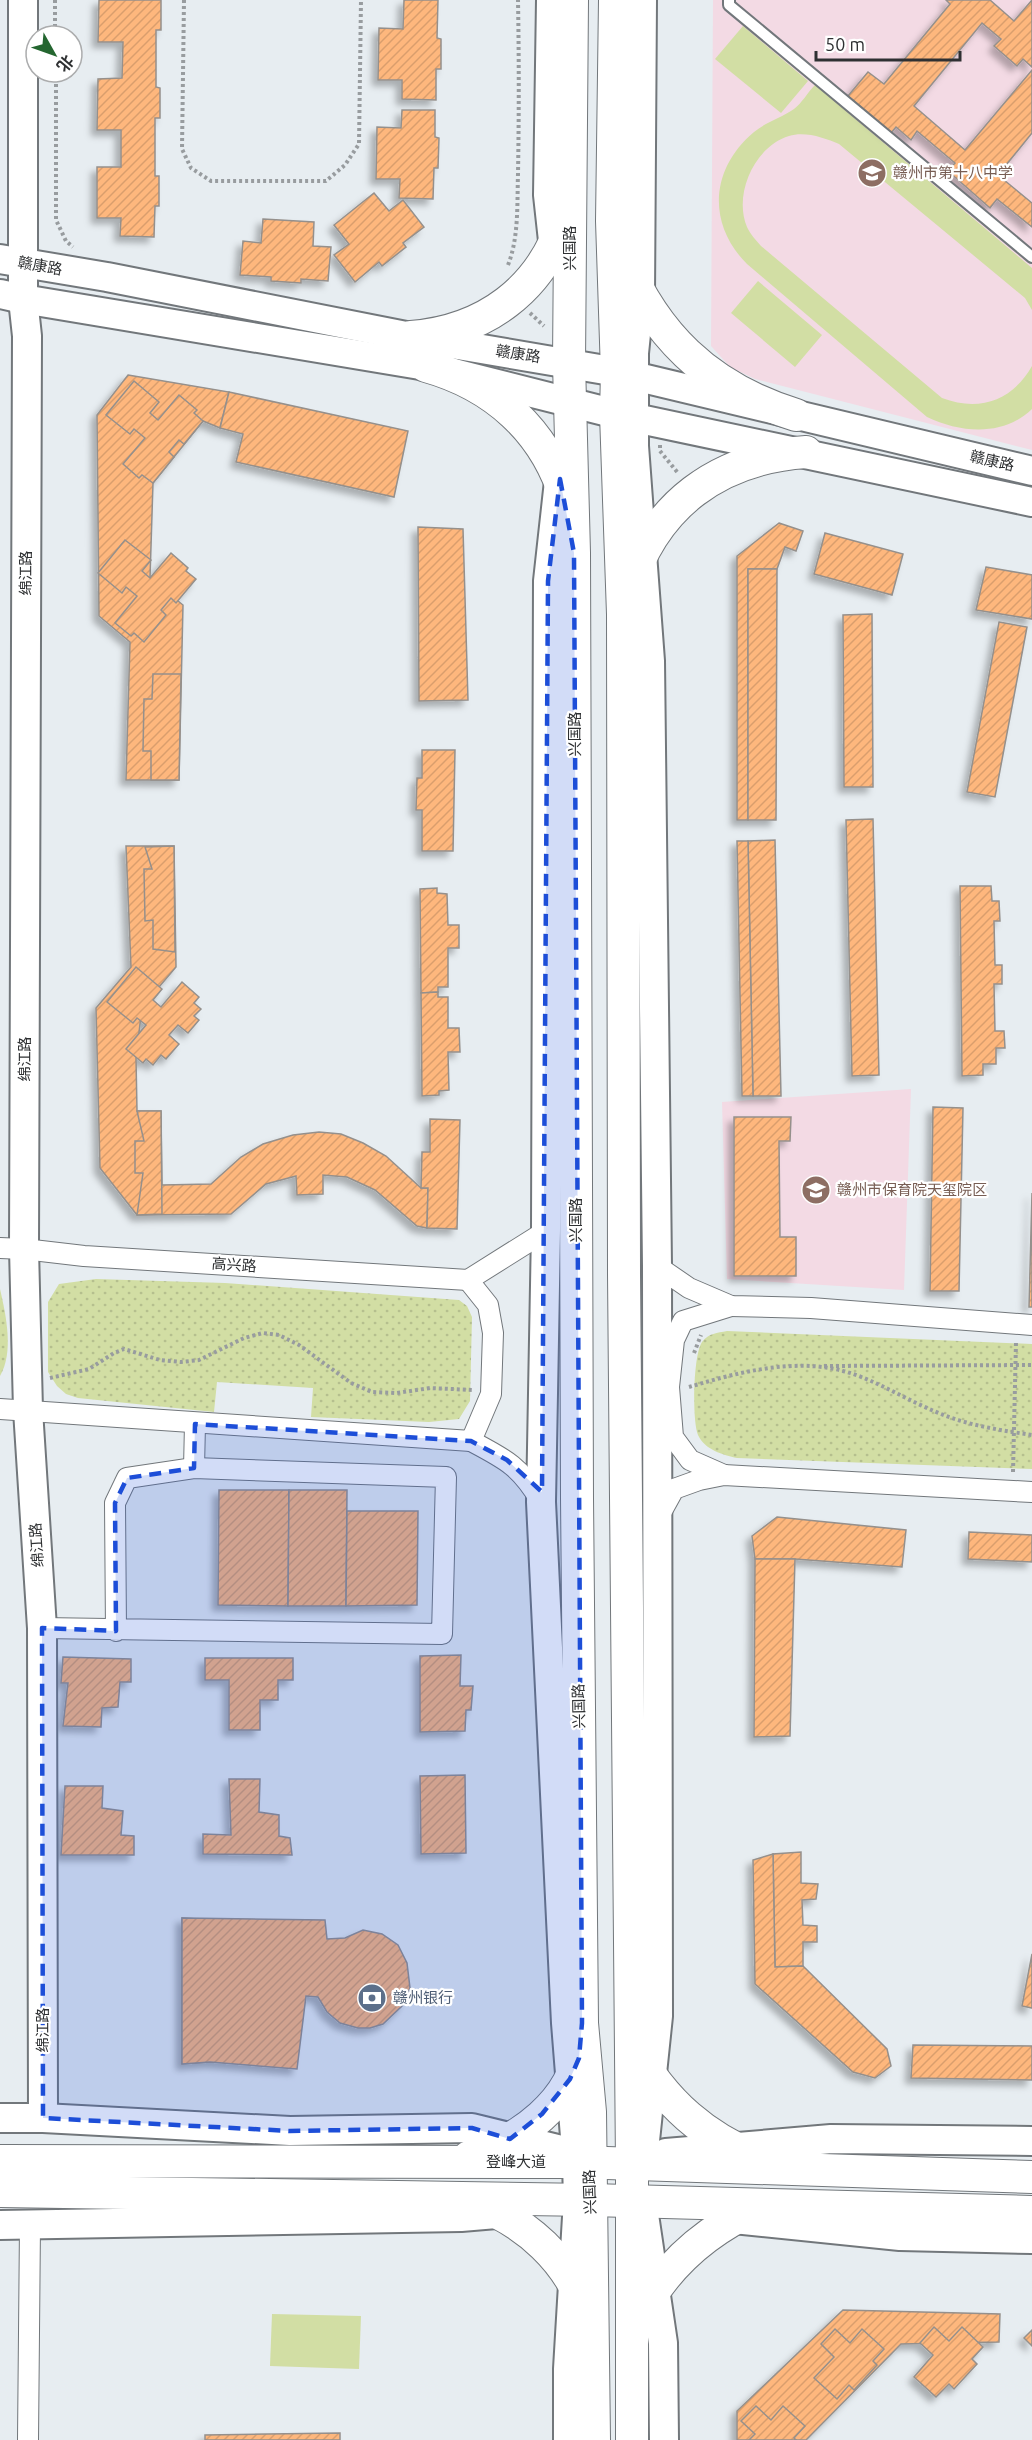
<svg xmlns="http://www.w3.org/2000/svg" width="1032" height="2440" font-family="Ubuntu,'Noto Sans SC',sans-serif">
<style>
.education{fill:#f3dae4}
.green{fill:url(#green-dots)}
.pitch{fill:#d2dea4}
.building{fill:url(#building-hatch);stroke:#95908c;stroke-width:1.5;filter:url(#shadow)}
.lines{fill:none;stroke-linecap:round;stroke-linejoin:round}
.lane-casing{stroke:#72777b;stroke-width:14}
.street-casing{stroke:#72777b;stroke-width:22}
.secondary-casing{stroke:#72777b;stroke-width:32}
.primary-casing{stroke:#72777b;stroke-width:34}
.path{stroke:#989c9f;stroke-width:4;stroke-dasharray:3 3;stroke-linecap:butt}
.lane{stroke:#fff;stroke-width:10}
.street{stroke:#fff;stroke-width:20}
.secondary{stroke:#fff;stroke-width:28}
.primary{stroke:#fff;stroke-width:32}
.marked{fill:#1d4ed8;fill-opacity:0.2;stroke:#1d4ed8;stroke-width:4.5;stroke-dasharray:12 8;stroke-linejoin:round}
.labels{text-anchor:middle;stroke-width:4.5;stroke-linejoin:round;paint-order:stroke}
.education-label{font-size:15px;fill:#785e54;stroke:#fff;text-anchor:start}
.street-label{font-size:15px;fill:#2e3032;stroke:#fff}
.service-label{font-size:15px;fill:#4e5e75;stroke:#fff;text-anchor:start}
</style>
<defs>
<pattern id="green-dots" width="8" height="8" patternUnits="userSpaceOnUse" patternTransform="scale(1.5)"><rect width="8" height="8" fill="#d2dea4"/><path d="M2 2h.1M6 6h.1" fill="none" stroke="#b5bf8e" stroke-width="1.8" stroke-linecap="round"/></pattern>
<pattern id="building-hatch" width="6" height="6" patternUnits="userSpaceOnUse" patternTransform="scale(1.5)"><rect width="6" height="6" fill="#feb77d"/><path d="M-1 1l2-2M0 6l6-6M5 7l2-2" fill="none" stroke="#da9e6c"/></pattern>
<filter id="shadow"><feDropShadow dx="-5.5" dy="5.5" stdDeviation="3" flood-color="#0004"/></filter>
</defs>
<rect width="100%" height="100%" fill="#e7edf1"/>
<!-- education -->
<g class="education">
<path d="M713,0H1032V450L755,379L730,367L711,346Z"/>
<path d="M911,1089L904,1290L727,1279L722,1102Z"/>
</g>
<!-- green -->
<g class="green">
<path d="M96,1279L225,1283L459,1300L467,1306L472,1317L470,1401L459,1419L429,1422L311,1417L313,1388L217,1382L214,1412L78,1398L66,1394L57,1386L48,1372V1302L59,1284Z"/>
<path d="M0,1289C6,1315 14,1352 0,1376Z"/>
<path d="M727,1331L1032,1344V1469L737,1458C723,1455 705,1450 698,1435C692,1421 693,1355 702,1342C709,1333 717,1333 727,1331Z"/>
</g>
<!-- pitch -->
<g class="pitch">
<path d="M743,26L808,81L781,113L715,59Z"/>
<path d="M815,85L1032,268V310L1025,298L839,144C825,138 805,131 789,136C755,146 733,194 747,227C750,234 756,240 761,246L942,398C979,412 1012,401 1032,366V409C1003,437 961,433 927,417L747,264C707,224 710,169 754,132C766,122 781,118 794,109C802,103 808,92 815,85Z"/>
<path d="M758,281L822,335L795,367L731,313Z"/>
<path d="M272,2314L361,2316L359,2369L270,2366Z"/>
</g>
<!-- building -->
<g class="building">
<path d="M99,0H161V30H156V87L160,88V118H155V176H159V206H155L154,237L120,236L121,218H97V167H121V130H97L98,79L122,78L123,42H98Z"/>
<path d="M404,0H438L437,38L441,39V69H436V100L402,99V80H378L379,28L403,29Z"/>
<path d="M946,0H990L1014,21L1032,0V67L1023,59L1017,66L994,46L1001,39L982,23L914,106L965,150L1032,70V133L998,175L1032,203V227L997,199L990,208L948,171L955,163L917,131L911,140L896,127L891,133L848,96L868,72L884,84L950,4Z"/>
<path d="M402,110H435V137L439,138L438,168H434L433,199L399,198L400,179H376L377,127L401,128Z"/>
<path d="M374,193L389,211L403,200L424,227L403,243L406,247L382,266L379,262L355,282L334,255L349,244L334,225Z"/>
<path d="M263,219L314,222L313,246L331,247L328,281L301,279V283L271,281V277L240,275L243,241L261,243Z"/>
<path d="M128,375L229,392L220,428L203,421L153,483L150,578L183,605L179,780H126L130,642L99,616L97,415Z"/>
<path d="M134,381L159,402L150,413L158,420L179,395L197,410L194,413L203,421L184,444L179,440L169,452L174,457L153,483L142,475L139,478L123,464L145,438L134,429L130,434L106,415Z"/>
<path d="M229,392L408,431L394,497L236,462L243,434L220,428Z"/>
<path d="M779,523L803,531L796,551L785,547L777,569H748V820H737V556Z"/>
<path d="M418,527L463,529L468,700L419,701Z"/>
<path d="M825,533L903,554L892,595L814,574Z"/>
<path d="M125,540L151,560L142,571L150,578L171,553L188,568L186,571L196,579L176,603L171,598L161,610L166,615L144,642L134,633L131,636L115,623L137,596L126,587L122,593L98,573Z"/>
<path d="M986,567L1032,575V619L976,610Z"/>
<path d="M748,569H777L776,820H748Z"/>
<path d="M872,614L873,787H844L843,615Z"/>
<path d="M999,622L1027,627L995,797L967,792Z"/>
<path d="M153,674H181L179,780H151V751H143L144,699H152Z"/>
<path d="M422,750H455L453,851H422V810H416L417,778H422Z"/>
<path d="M873,819L879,1075L852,1076L846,820Z"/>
<path d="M775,840L781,1096H753L748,841Z"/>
<path d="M737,841H748L753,1096H742Z"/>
<path d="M126,846H174L176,967L142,1007L136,1058L137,1111H161L162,1185L211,1184L241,1157L263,1144L293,1135L319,1132L341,1134L363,1143L386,1156L421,1188H428L427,1228L417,1226L375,1190L347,1177L323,1175V1194L297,1195L296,1176L266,1184L231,1214L137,1215L100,1168L96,1008L131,967Z"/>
<path d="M174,846L175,952L153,949V920L145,921L144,869H152L145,847Z"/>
<path d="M960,886H991L992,901H999L1000,921H994L995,965H1002V984H994L995,1031H1004L1005,1048H996V1064H983V1075L962,1076Z"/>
<path d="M437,888V893L447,894L448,925H459V948H448V987H438V992L421,993L420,889Z"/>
<path d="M136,967L162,989L153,1000L161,1007L182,982L199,997L194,1003L201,1009L194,1016L199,1020L188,1033L178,1025L169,1035L179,1044L166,1059L161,1055L153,1065L146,1059L143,1063L126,1049L146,1025L137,1018L133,1023L107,1002Z"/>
<path d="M438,992V997H448V1028H459L460,1052H448L449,1090L439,1091V1095L422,1096L421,993Z"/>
<path d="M933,1107L963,1108L959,1291H930Z"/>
<path d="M137,1111H161L162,1214L137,1215L143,1173H135V1141H144Z"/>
<path d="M734,1117H791L790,1141H779L780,1237H796V1276H734Z"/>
<path d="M430,1119L460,1120L457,1229L427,1228L428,1188H421L422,1152H430Z"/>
<path d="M1032,1193V1307H1029Z"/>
<path d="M219,1490H289L288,1606L218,1605Z"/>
<path d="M289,1490H347L346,1606H288Z"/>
<path d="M347,1511H418L417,1605L346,1606Z"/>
<path d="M777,1517L906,1530L902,1567L795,1559H755L752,1536Z"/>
<path d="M969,1532L1032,1535V1562L968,1559Z"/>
<path d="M755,1559H795L790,1736L754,1737Z"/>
<path d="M461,1655L460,1686H473L471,1710H466L465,1731L420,1732V1656Z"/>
<path d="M63,1657L131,1659V1682H120L118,1707L102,1708L101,1727L63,1726L68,1683H61Z"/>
<path d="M205,1658H293V1680H278V1700H260V1730H229V1680H205Z"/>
<path d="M465,1775L466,1853L421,1854L420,1776Z"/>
<path d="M229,1779H260L259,1812L279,1815V1836L290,1838L292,1855L203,1854V1834L231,1835Z"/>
<path d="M65,1786H103L102,1808L123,1811L121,1835L134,1836V1855H61Z"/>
<path d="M801,1852V1883L818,1884L816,1899L802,1900L803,1925L817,1926V1942H803V1966L775,1967L773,1854Z"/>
<path d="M773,1854L775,1967L803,1966L887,2049L891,2066L875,2078L853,2072L755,1984L753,1860Z"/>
<path d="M182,1918L215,1920V1937L222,1936L236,1965L239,2001L230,2034L219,2047L213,2049L210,2062L182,2064Z"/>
<path d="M182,1918L325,1920L327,1939L345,1938L363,1930L382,1934L398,1945L407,1963L410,1988L402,2006L383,2024L370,2028H358L340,2023L327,2012L318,1997L306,1996L297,2069L210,2062L182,2064Z"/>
<path d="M1032,1954V2008L1022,2006Z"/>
<path d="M913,2045L1032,2046V2080L911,2078Z"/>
<path d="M843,2310L1000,2314L999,2342L901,2344L806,2440H737V2411Z"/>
<path d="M934,2327L949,2341L962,2327L983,2347L972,2359L977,2364L954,2389L949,2384L936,2397L914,2377L933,2355L920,2343Z"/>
<path d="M835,2329L850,2343L862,2329L884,2349L873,2361L877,2365L854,2390L849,2385L837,2399L814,2378L834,2357L821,2344Z"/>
<path d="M1032,2330V2346L1024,2338Z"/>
<path d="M756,2406L771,2420L783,2406L805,2426L794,2438L796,2440H749L755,2434L741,2421Z"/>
<path d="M340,2433V2440H205V2435Z"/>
</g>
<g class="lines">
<!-- lane casing -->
<g class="lane-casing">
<path id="lane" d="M729,0V5L1032,257"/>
</g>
<!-- street casing -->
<g class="street-casing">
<g id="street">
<path d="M0,1248L24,1249L84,1256L468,1280"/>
<path d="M657,1266L689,1288L731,1306L811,1308L1032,1325"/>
<path d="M468,1280L546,1231"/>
<path d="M0,1409L471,1441L491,1394L493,1333L488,1305L468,1280"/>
<path d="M471,1441C505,1459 520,1466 540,1500"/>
<path d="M194,1468L195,1424"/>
<path d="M724,1475L690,1460L673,1437L669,1387L674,1340L683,1321L731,1306"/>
<path d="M658,1518L674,1489L699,1480L724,1475L1032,1492"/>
<path d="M42,1628L442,1634L446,1477L194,1468L127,1478L115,1503L116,1631"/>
<path d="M28,2440L30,2225"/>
</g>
</g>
<!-- secondary casing -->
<g class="secondary-casing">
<g id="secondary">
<path d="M23,0V299L27,336L24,1249L28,1410L42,1628L43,2118"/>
<path d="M551,0L548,195L554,250"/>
<path d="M642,0L640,295L634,353V446L650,661L657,1266L658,2016L644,2150"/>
<path d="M0,259L107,277L411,337L617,372L1032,471"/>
<path d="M0,294L23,299L426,366L616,414L1032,502"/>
<path d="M560,472L548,581L546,1231L541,1502L566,2023L577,2162L578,2200L568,2369V2440"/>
<path d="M0,2118H43L290,2131L472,2128L578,2154"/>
<path d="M666,2153L831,2139L1032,2141"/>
<path d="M643,2208L663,2343L664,2440"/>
<path d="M724,2218L900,2236L1032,2239"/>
<path d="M0,2225L461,2217L508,2213"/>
</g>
</g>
<!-- primary casing -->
<g class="primary-casing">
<g id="primary">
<path d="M572,0L569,363L574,553L577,1498L582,2023L590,2112L594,2440"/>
<path d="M615,0L612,221L617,372L616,414L623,614L624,1274L632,2165V2440"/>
<path d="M619,248C652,334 708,388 796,415"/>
<path d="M411,337C485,331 541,290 564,219"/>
<path d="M426,366C494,385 545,430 566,499"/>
<path d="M628,590C654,505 718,458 806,452"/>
<path d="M631,2044C664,2103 705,2139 768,2163"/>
<path d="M469,2157C518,2141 575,2102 580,2045"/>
<path d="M0,2161L577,2162L1032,2177"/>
<path d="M0,2191L591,2200L1032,2212"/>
<path d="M474,2202C526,2222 570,2260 587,2315"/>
<path d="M633,2328C659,2272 702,2232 758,2207"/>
</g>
</g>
<!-- path -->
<g class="path">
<path d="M55,0V36"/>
<path d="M184,0L182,149L191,168L211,181H326L345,165L359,144L361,0"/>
<path d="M56,72V220L66,241L73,247"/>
<path d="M508,265C519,237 517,204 518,174C519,116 519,58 518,0"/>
<path d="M530,313L544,326"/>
<path d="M660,445V451L678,473"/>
<path d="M694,1353L701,1335"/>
<path d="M824,1366L1032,1365"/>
<path d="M50,1378L89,1369L114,1353L124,1349L160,1360L181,1362L199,1360L244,1338L263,1333L279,1335L299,1345L351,1383L372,1392L397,1393L430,1388L473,1390"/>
<path d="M689,1387C739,1372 796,1357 847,1372C877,1381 905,1399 934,1411C965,1425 999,1430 1032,1435"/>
<path d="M1013,1472L1016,1342"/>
</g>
<!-- lane -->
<use href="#lane" class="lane"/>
<!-- street -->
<use href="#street" class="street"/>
<!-- secondary -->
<use href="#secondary" class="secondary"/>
<!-- primary -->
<use href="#primary" class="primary"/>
</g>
<!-- marked area -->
<path class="marked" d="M560,479L574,553L582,2023L579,2058L570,2079L542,2114L510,2139L472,2128L290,2131L43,2118L42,1628L116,1631L115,1503L127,1478L194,1468L195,1424L471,1441L507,1460L542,1492L548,581Z"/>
<!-- icons -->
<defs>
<g id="school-disc" transform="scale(1.5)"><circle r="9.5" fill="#8d6e63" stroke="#fff"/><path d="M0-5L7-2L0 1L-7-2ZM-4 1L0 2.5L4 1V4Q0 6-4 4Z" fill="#fff"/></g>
<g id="bank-disc" transform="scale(1.5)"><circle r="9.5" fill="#5c6f8a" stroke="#fff"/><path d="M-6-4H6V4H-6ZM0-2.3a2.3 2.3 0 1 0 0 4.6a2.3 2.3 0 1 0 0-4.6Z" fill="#fff"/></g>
</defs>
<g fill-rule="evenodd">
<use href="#school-disc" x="872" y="173"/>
<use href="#school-disc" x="816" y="1190"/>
<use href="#bank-disc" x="372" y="1998"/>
</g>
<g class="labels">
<!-- education labels -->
<g class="education-label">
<text x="893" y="178">赣州市第十八中学</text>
<text x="837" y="1195">赣州市保育院天玺院区</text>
</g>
<!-- street labels -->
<g class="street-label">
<text transform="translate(570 248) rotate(-90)" y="5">兴国路</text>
<text transform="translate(40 266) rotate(10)" y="5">赣康路</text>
<text transform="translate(518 354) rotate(9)" y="5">赣康路</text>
<text transform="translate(992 461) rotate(13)" y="5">赣康路</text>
<text transform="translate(26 573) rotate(-90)" y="5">绵江路</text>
<text transform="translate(575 734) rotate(-90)" y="5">兴国路</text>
<text transform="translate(25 1059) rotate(-90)" y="5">绵江路</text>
<text transform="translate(576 1220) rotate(-90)" y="5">兴国路</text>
<text transform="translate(234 1265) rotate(4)" y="5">高兴路</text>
<text transform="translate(37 1545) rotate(-94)" y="5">绵江路</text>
<text transform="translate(579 1706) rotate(-91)" y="5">兴国路</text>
<text transform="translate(43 2030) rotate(-90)" y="5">绵江路</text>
<text x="516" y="2167">登峰大道</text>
<text transform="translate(590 2192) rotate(-92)" y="5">兴国路</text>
</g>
<!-- service labels -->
<g class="service-label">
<text x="393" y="2003">赣州银行</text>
</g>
</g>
<!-- north arrow -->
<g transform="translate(54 54) rotate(130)"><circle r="28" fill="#ffffff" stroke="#abacad" stroke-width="1.5"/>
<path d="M0-4.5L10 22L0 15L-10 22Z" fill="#246630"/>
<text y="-9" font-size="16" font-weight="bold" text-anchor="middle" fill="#2e3032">北</text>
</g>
<!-- scale -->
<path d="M816 51v9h144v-9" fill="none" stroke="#2e3032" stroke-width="3"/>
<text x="825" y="51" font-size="18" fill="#2e3032" stroke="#ffffff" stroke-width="4.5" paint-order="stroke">50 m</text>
</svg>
